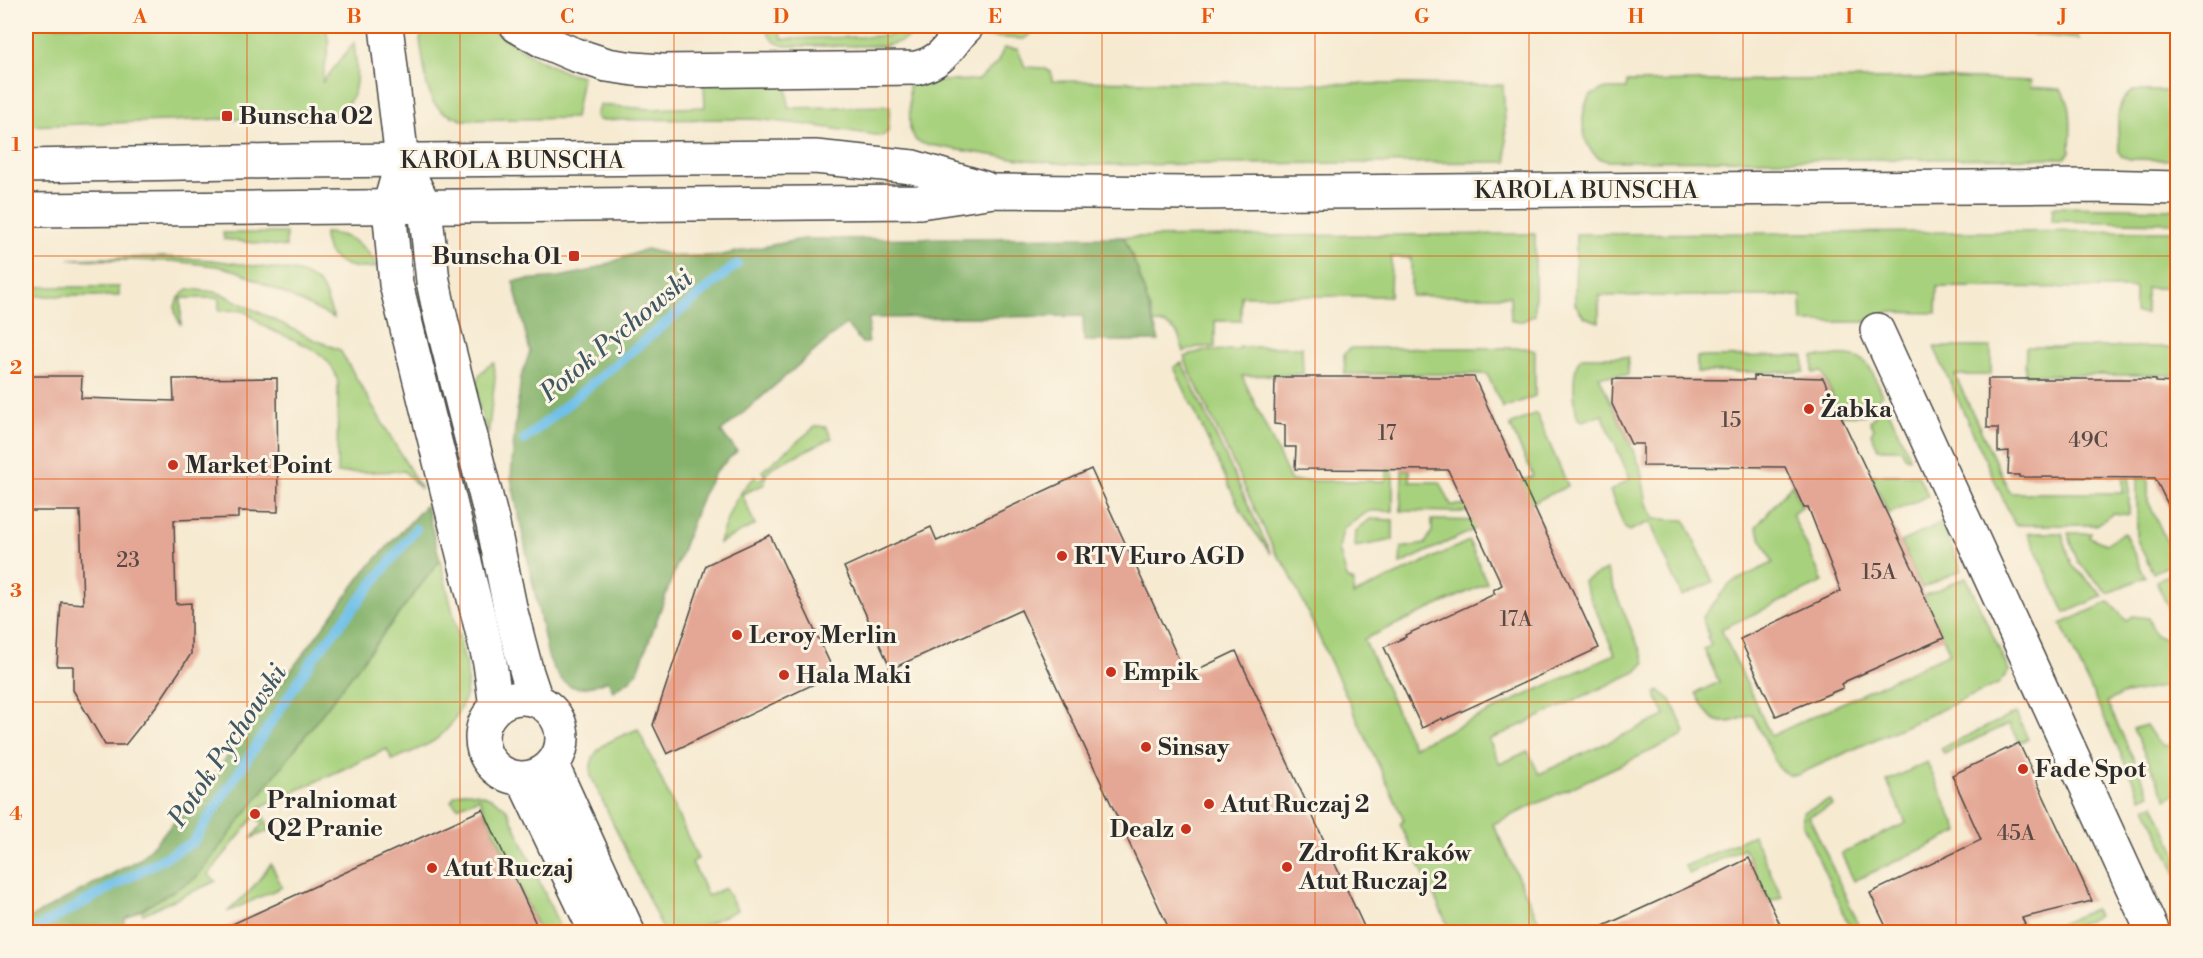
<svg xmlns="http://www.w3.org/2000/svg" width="2203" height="958" font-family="'Libre Bodoni',serif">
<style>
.green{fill:#a7d17d;stroke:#697e54;stroke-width:1.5}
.forest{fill:#85b36c;stroke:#586f4c;stroke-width:1.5}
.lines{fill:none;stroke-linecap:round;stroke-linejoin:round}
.stream{stroke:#6fc0ea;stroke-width:10}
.building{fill:#e4a795}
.street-casing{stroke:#494844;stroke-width:36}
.secondary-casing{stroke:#494844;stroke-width:36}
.street{stroke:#fff;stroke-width:33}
.secondary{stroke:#fff;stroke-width:33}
.grid{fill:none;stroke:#e8590c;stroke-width:1.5;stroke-opacity:0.55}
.poi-dot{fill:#c8321e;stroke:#fcf5e5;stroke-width:2}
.labels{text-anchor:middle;stroke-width:6;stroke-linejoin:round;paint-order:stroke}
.number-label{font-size:21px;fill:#594a46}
.poi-label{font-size:24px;font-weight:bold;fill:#2b2b2b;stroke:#fcf5e5;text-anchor:start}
.street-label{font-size:24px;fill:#2b2b2b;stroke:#fcf5e5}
.water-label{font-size:26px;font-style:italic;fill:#3f5864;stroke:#fcf5e5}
.neatline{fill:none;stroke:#e8590c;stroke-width:2}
.grid-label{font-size:20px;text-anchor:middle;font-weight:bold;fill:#e8590c}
</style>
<rect width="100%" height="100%" fill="#fcf5e5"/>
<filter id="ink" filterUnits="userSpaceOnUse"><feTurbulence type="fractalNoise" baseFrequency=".0167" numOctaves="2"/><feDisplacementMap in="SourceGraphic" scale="12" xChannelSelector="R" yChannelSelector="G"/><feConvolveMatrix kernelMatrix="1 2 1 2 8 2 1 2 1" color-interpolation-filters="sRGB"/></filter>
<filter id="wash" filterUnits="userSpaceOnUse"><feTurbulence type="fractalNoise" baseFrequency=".008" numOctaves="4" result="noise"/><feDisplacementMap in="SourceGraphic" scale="24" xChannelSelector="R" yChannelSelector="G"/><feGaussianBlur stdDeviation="1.35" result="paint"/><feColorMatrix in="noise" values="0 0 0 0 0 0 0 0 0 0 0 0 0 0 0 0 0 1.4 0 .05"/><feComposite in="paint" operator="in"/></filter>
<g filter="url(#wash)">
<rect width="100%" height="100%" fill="#f6ead1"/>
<!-- green -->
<g class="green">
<path d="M26,26H326L329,44L322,83L354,43C358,81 362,104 322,122L223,119L26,126Z"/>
<path d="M430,26L448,28L449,26H486L539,60L565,72L582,76L575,118L462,120L443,112L433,102L427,86L420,40L423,31Z"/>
<path d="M766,26H778L782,39L888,36L905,26H925L902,41L885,46H785C774,43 767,37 766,26Z"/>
<path d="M989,26H1041L1024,39L984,37L981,32Z"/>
<path d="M2025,26H2070L2079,39L2015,33L2027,28Z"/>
<path d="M1004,48L1018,49L1025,67L1044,68L1051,72L1052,81L1503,85L1507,162L1088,165C1033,163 979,153 924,144L916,141L910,129L909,82L978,80L997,63Z"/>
<path d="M1947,78L2031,81L2030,87L2060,89C2075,103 2070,133 2070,152L2064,158L1607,161C1582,157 1577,115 1590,96L1603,89H1626L1627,82Z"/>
<path d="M787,82L788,108L890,106L888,132L882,136L809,125L755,119L599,120L596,116L599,105L650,109L705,107L704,83Z"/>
<path d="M2133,91H2177V160L2130,159L2121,156L2119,151C2119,129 2112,103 2133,91Z"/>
<path d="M2053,207L2177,209V223L2052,221Z"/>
<path d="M2177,231V288H2146V314L2135,313V288L1937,287L1936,313L1887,312L1864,322H1802L1801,296H1599V322L1584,317L1575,304L1576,234Z"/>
<path d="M223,233H286V247L224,239Z"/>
<path d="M324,233C348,233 367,245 377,267C352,271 324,263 324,233Z"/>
<path d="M1535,234V315L1523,321H1511L1510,296H1411V258L1391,257L1390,296H1241V321H1215V347H1197L1184,352C1179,333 1175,324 1154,323L1138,271L1124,237Z"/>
<path d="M164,257L211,260L298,272C329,284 322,292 334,318L237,271L217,266L172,261L69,259Z"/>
<rect x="26" y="287" width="93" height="9"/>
<path d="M188,289L215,292L224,295L313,339L340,350L421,489L404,471L337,473L338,384C333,347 289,341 262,325C256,321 250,313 243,311C236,309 227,311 219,311V298H181V324C170,310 175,299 188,289Z"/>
<path d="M1239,347H1302L1303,374L1242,376L1291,481H1386L1387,470L1393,469V511H1369L1343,529L1339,549L1347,578L1354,582L1353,595L1469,541L1487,583L1364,639L1413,747L1615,654L1583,581L1606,570L1645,662L1636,672L1489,740L1500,764L1528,751L1539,774L1665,716L1655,693L1659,691L1671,700L1685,732L1683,736L1493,824L1544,932H1451L1400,824L1404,820L1287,568L1275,552L1187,365L1185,357L1201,351L1239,350Z"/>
<path d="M1934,347H1991V375H1955L2010,493H2123V477H2129V515L2114,513L2096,525H2015Z"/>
<path d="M2026,347H2177V375H2025Z"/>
<path d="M1351,348H1526L1535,351V396L1503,408L1487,374H1345L1344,354Z"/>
<path d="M1804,356V372H1697V357Z"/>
<path d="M1582,357H1628V375L1599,376L1640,466L1647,504L1655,519L1685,520L1713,582L1682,596L1650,522L1629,531L1625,528L1610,491L1630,479L1602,414L1583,421L1578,419C1574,405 1570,367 1582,357Z"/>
<path d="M1813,357C1828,357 1858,351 1868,365C1874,373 1877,385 1882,395L1865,415H1841L1822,372L1813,373Z"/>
<path d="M494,363L495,378L488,435C481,410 463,377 494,363Z"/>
<path d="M1182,363L1271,554L1252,528L1239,507L1174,367Z"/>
<path d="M1885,403L1910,457V458L1905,457L1901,449H1878L1871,433L1874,429L1870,421Z"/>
<path d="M1536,413L1568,486L1511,513L1401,511L1402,470H1410V482H1440L1451,505H1471L1533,476L1510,425Z"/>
<path d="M816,426L826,427L832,438L772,467L766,474L765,484L742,494L755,525L719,543C727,517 734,495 755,477L759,480L765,475L762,471Z"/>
<path d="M1871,475H1918L1928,496L1889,514Z"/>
<path d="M2137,478H2148V501L2176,562L2153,573L2137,540Z"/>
<path d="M1792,484L1802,508L1792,514L1823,582L1721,629L1771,736L1950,653L1924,596L1966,577L2009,671L1998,684L1797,775H1789L1779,769L1752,714C1719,729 1711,724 1696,693L1719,682L1704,649L1711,645L1707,636L1709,635L1702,618L1730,583L1773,563L1756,527Z"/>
<path d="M1370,519L1393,520V540L1355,547L1356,531Z"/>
<path d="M1432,520L1493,521L1400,564L1401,548L1425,544L1432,531Z"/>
<path d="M1940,523L1962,570L1922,588L1901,542Z"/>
<path d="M2124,532L2145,577L2108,593L2078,562L2068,533H2091L2089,537L2106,544Z"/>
<path d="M2028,533H2062L2072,565L2103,596L2065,613Z"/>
<path d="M440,560L466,666C469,681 468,693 461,707C445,742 425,746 392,760L387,749L260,807L270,830L252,838L263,823L254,817L208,875L216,881L143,914L141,910L196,878Z"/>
<path d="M2177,571V627L2156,581Z"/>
<path d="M2109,602L2126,620L2132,616L2148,618L2156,635L2171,643L2177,661V684L2121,695L2107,702L2150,794L2141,798L2061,624Z"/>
<path d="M2016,713L2028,739L2019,743L2009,724L1944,754L1941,748Z"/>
<path d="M2146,725L2156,740L2163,746L2177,744V793L2166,799L2133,729Z"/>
<path d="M638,729L698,859L692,862L708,896L725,888L737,910L690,932H664L591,776C587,745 615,739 638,729Z"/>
<path d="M1927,762L1959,832L1854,881L1841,853L1906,823L1887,781Z"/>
<path d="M463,792C481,792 496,798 508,811L562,932H540L479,798L458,807L451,801L455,795Z"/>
<path d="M1830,800L1833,805L1809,816L1862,932H1852L1803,825V812Z"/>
<path d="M2154,804L2177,855V876L2146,807Z"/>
<path d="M1753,835L1782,897L1770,902L1744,848L1689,874L1685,866Z"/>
<path d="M271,864L282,887L227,912L250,891Z"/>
<path d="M2094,909L2098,916L2061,932H2043Z"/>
</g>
<!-- forest -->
<g class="forest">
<path d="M1124,237L1138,271L1159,341H1084L1083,316L869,318L868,343H862L846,324L721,432L737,451L716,471L702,496L638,671L630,680L613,691L608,680C575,695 561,689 548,656L511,478L514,437L521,377L530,352L513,281L559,277L589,271L646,249L675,256H716L803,239Z"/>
<path d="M426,505L440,560L196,878L125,919L124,932H26V920L140,859L195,800L364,572Z"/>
</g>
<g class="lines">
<!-- stream -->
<g class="stream">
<path d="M524,440L737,264"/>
<path d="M30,932L193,842L312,660L416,529"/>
</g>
</g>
<g id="blocks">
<!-- building -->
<g class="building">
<path d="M26,376H82L81,398L174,401L173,379L277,378L278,512L238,511V518L174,520L176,604L191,603V654L157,705L125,745H105L73,690V666H57L61,602L83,604L80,511H26Z"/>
<path d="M1754,376L1823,378L1922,588L1921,589L1944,638L1846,681L1841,684L1843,688L1776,716L1740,639L1841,591L1808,507L1804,508L1785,467L1643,466V444H1631L1612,404L1613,379L1754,380Z"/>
<path d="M1275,377H1474L1599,648L1443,720L1442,718L1422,728L1384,647L1406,637L1405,635L1495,594L1493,590L1502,585L1448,470L1295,469L1296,447H1285V425L1274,424Z"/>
<path d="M1988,379H2139L2156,380V382L2178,383V525L2155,478L2019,477V475H2008L2009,451L1998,452V428H1987Z"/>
<path d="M1091,469L1186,675L1236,651L1367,933H1171L1021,610L891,669L844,567L931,527L937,541Z"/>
<path d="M770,535L835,674L667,754L653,725L706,565Z"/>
<path d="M2019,743L2092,901L2022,918L2025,924L2004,933H1889L1870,893L1981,840L1952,775Z"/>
<path d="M483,809L536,924L518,933H213Z"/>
<path d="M1749,858L1784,933H1588L1715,875Z"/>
</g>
</g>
</g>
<g filter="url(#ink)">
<use href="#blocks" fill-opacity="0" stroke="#494844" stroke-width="1.5"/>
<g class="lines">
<!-- street casing -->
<g class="street-casing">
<g id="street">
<path d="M386,26L402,160L425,207L433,281L441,319L493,524L511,612L527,673L536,700"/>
<path d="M517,26L545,42L573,54L607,65L634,69L662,71L917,68C947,60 948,44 967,26"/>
<path d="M397,179L389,207L396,284L490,663L496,707"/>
<path d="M1877,330L2153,932"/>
<circle cx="522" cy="738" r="40"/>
<path d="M552,765L628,932"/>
<path d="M523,779L596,932"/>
</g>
</g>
<!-- secondary casing -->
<g class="secondary-casing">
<g id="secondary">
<path d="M26,166L295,161L815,157L913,167L984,188"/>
<path d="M26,210L920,202L994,191L1188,193L2094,186L2178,188"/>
</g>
</g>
<!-- street -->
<use href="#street" class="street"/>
<!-- secondary -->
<use href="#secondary" class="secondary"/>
</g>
</g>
<!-- grid -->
<path class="grid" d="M247,26V932M460,26V932M674,26V932M888,26V932M1102,26V932M1315,26V932M1529,26V932M1743,26V932M1956,26V932M26,256H2178M26,479H2178M26,702H2178"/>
<!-- markers -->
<g class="poi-dot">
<rect x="221" y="110" width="12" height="12" rx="3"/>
<rect x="568" y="250" width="12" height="12" rx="3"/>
<circle cx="1809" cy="409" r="6"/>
<circle cx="173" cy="465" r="6"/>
<circle cx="1062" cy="556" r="6"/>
<circle cx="737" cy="635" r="6"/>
<circle cx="1111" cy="672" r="6"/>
<circle cx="784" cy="675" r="6"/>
<circle cx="1146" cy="747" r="6"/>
<circle cx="2023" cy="769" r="6"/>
<circle cx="1209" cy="804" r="6"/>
<circle cx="255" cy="814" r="6"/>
<circle cx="1186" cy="829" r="6"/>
<circle cx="1287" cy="867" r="6"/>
<circle cx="432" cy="868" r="6"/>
</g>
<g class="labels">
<!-- number labels -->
<g class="number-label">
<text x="1731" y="427">15</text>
<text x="1387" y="440">17</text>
<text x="2088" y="447">49C</text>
<text x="128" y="567">23</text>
<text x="1879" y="579">15A</text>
<text x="1516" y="626">17A</text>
<text x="2016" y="840">45A</text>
</g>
<!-- poi labels -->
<g class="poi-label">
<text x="239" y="124">Bunscha 02</text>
<text x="562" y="264" text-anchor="end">Bunscha 01</text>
<text x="1821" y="417">Żabka</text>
<text x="185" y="473">Market Point</text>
<text x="1074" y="564">RTV Euro AGD</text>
<text x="749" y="643">Leroy Merlin</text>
<text x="1123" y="680">Empik</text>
<text x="796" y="683">Hala Maki</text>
<text x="1158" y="755">Sinsay</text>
<text x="2035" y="777">Fade Spot</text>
<text x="267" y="808">Pralniomat<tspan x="267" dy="28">Q2 Pranie</tspan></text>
<text x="1221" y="812">Atut Ruczaj 2</text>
<text x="1174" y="837" text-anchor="end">Dealz</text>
<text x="1299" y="861">Zdrofit Kraków<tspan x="1299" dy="28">Atut Ruczaj 2</tspan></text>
<text x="444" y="876">Atut Ruczaj</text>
</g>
<!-- street labels -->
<g class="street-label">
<text x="512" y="168">KAROLA BUNSCHA</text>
<text x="1586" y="198">KAROLA BUNSCHA</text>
</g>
<!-- water labels -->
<g class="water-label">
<text transform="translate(616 335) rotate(-40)" y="9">Potok Pychowski</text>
<text transform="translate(227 745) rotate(-56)" y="9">Potok Pychowski</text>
</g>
</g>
<!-- margin -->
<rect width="2203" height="958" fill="none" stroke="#fcf5e5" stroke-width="66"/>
<rect x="33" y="33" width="2137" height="892" class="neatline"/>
<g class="grid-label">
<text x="140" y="23">A</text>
<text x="354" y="23">B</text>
<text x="567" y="23">C</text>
<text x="781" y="23">D</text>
<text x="995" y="23">E</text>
<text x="1208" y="23">F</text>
<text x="1422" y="23">G</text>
<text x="1636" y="23">H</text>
<text x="1849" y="23">I</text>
<text x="2063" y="23">J</text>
<text x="16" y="151">1</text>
<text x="16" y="374">2</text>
<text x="16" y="597">3</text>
<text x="16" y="820">4</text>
</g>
</svg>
